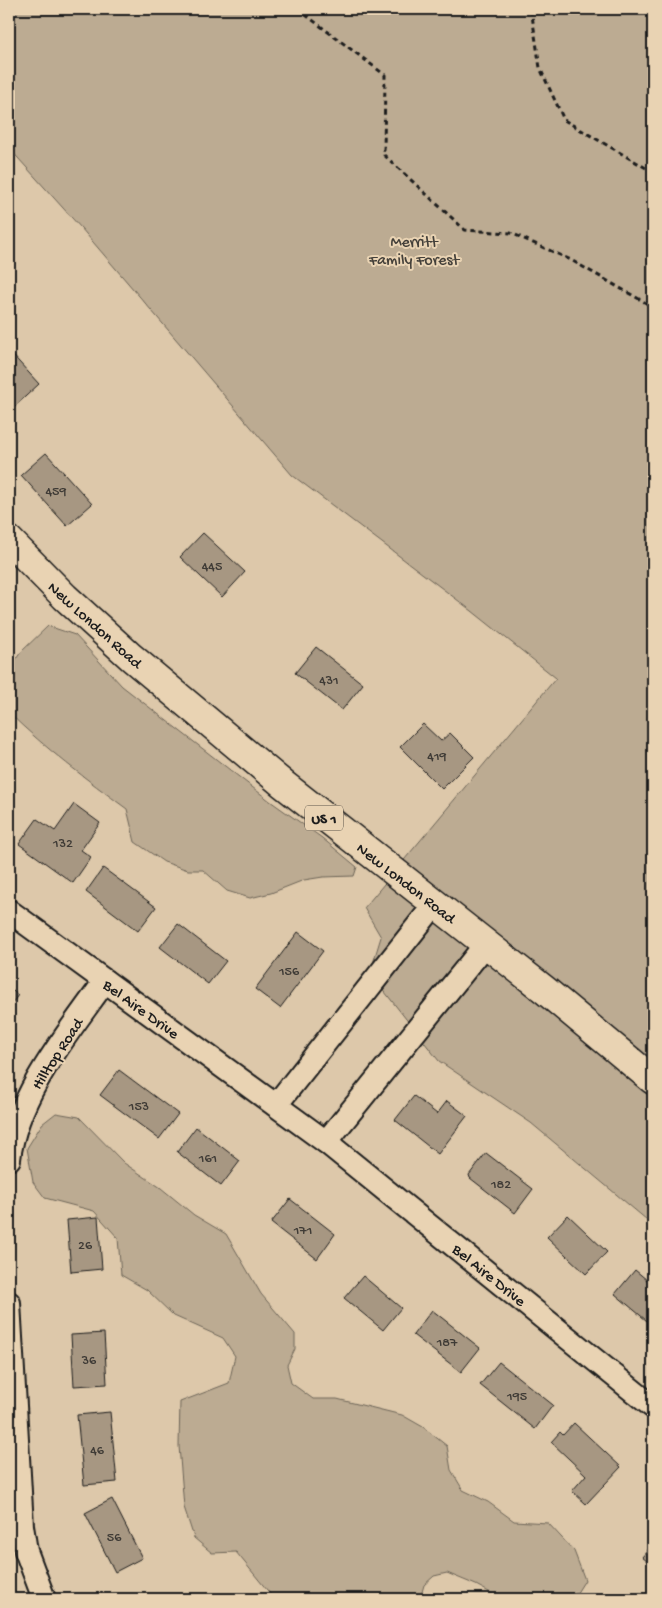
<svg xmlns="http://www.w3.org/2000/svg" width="662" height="1608" font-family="'Gochi Hand',sans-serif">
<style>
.green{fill:#bcab92;stroke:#6c6457}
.building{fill:#a79782;stroke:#1c1c1c}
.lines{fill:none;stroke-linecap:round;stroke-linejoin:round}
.minor-casing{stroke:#1c1c1c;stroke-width:26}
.primary-casing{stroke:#1c1c1c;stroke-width:31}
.path{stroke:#1c1c1c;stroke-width:3;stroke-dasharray:5 4;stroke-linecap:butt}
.minor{stroke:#e9d3b3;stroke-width:22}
.primary{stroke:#e9d3b3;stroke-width:28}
.labels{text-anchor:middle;stroke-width:4;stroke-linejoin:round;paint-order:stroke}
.number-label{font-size:14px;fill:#3f3b36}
.shield{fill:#e9d3b3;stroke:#5a5349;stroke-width:1}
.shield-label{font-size:15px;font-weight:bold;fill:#1c1c1c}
.park-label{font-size:16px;fill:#44403a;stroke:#e9d3b3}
.street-label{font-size:16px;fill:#1c1c1c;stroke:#e9d3b3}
</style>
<rect width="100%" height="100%" fill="#ddc8aa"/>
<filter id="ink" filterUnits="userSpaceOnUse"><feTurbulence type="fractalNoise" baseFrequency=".02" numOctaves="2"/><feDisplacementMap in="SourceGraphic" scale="10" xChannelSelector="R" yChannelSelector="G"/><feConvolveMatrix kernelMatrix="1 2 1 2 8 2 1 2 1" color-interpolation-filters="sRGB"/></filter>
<g filter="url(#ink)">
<!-- green -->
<g class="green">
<path d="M9,9H653V1225L531,1123L439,1061L370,973L381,937L364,908L556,678L472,611L292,475L81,228L9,148Z"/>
<path d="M48,626L75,635L122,686L270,801L322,838L357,867L354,876L323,877L304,880L271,893L250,898L227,891L203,870H188L164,862L135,842L127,809C86,779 46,749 9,713V669L21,652Z"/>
<path d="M56,1113L79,1117L124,1163L161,1188L194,1215L226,1234L261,1294L295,1334V1349L287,1365L291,1383L313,1399H337L402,1415L423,1427L447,1446L451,1470L463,1490L488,1502L514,1521L548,1523L574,1551L585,1580L573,1599H502L476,1585L447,1573L434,1576L424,1585L420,1599H273L272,1596L236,1552L212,1553L194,1538L184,1507L179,1446L180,1402L229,1383L235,1356L223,1338L174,1316L147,1290L121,1275L118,1238L94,1211L45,1198L33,1182L27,1148L42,1124Z"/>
</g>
<!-- building -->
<g class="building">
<path d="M9,351L39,384L13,408L9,403Z"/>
<path d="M46,453L92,504L67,526L21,475Z"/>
<path d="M203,533L245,572L222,597L180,557Z"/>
<path d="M316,647L363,684L342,710L295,673Z"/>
<path d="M423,724L441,741L450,733L474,757L442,789L400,747Z"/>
<path d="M74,804L100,823L81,850L91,857L73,883L19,844L37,819L55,831Z"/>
<path d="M103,868L156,907L138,931L86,892Z"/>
<path d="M178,924L226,961L208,984L160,947Z"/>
<path d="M298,932L323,951L280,1008L255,989Z"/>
<path d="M9,988L18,995L9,1008Z"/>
<path d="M119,1070L178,1114L159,1139L100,1095Z"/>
<path d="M414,1096L437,1114L447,1101L467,1116L438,1154L395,1120Z"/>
<path d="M196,1127L240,1161L221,1186L177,1152Z"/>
<path d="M486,1153L533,1189L515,1213L470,1178L469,1175Z"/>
<path d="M290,1199L335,1234L317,1259L271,1223Z"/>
<path d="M568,1215L607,1252L586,1274L547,1237Z"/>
<path d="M98,1217L102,1269L71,1272L67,1220Z"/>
<path d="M635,1270L653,1285V1326L615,1294Z"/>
<path d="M363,1276L401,1308L383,1330L344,1298Z"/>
<path d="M432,1310L480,1348L461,1372L413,1335Z"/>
<path d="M104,1333L107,1384L74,1386L71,1335Z"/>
<path d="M499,1362L553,1405L535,1429L480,1385Z"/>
<path d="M110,1412L117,1482L84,1485L77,1415Z"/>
<path d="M574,1423L621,1467L586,1504L572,1491L586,1475L551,1442L560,1432L563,1435Z"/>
<path d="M112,1499L142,1558L115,1572L85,1513Z"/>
<path d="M653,1544V1566L642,1557Z"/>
</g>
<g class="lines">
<!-- minor casing -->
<g class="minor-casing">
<g id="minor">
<path d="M9,911L326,1142L653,1407"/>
<path d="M276,1105L435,904"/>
<path d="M326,1142L486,944"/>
<path d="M9,1159C16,1095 69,1032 105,981"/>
<path d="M9,1303L22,1526L26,1551L44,1599"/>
</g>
</g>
<!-- primary casing -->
<g class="primary-casing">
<path id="primary" d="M9,540L65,597L131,657L283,784L546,991L653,1080"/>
</g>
<!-- path -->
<g class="path">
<path d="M298,9L385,75L384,155L465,230L511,233L571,260L653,307"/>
<path d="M531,9L540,68L564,120L653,172"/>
</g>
<!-- minor -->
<use href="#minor" class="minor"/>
<!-- primary -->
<use href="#primary" class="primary"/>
</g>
</g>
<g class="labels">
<!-- number labels -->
<g class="number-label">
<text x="56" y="495">459</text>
<text x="212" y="570">445</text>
<text x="329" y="684">431</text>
<text x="437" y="760">419</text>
<text x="63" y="847">132</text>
<text x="289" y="975">156</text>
<text x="139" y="1110">153</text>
<text x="208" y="1162">161</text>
<text x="501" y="1188">182</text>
<text x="303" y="1234">171</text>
<text x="85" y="1249">26</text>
<text x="447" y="1346">187</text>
<text x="89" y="1364">36</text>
<text x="517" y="1400">195</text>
<text x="97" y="1454">46</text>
<text x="114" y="1541">56</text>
</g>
<!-- shield labels -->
<rect class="shield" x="305" y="805.5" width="38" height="25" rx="4"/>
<g class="shield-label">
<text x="324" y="823">US 1</text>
</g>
<!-- park labels -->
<g class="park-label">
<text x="414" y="246">Merritt<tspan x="414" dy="18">Family Forest</tspan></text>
</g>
<!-- street labels -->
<g class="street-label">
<text transform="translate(96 624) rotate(42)" y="6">New London Road</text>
<text transform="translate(407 882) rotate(38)" y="6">New London Road</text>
<text transform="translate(142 1008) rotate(36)" y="6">Bel Aire Drive</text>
<text transform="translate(56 1053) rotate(-57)" y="6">Hilltop Road</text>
<text transform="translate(490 1274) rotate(39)" y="6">Bel Aire Drive</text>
</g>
</g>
<!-- margin -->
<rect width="662" height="1608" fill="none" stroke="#e9d3b3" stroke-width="30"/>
<rect x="15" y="15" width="632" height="1578" fill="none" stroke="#1c1c1c" stroke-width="2" filter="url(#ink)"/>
</svg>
